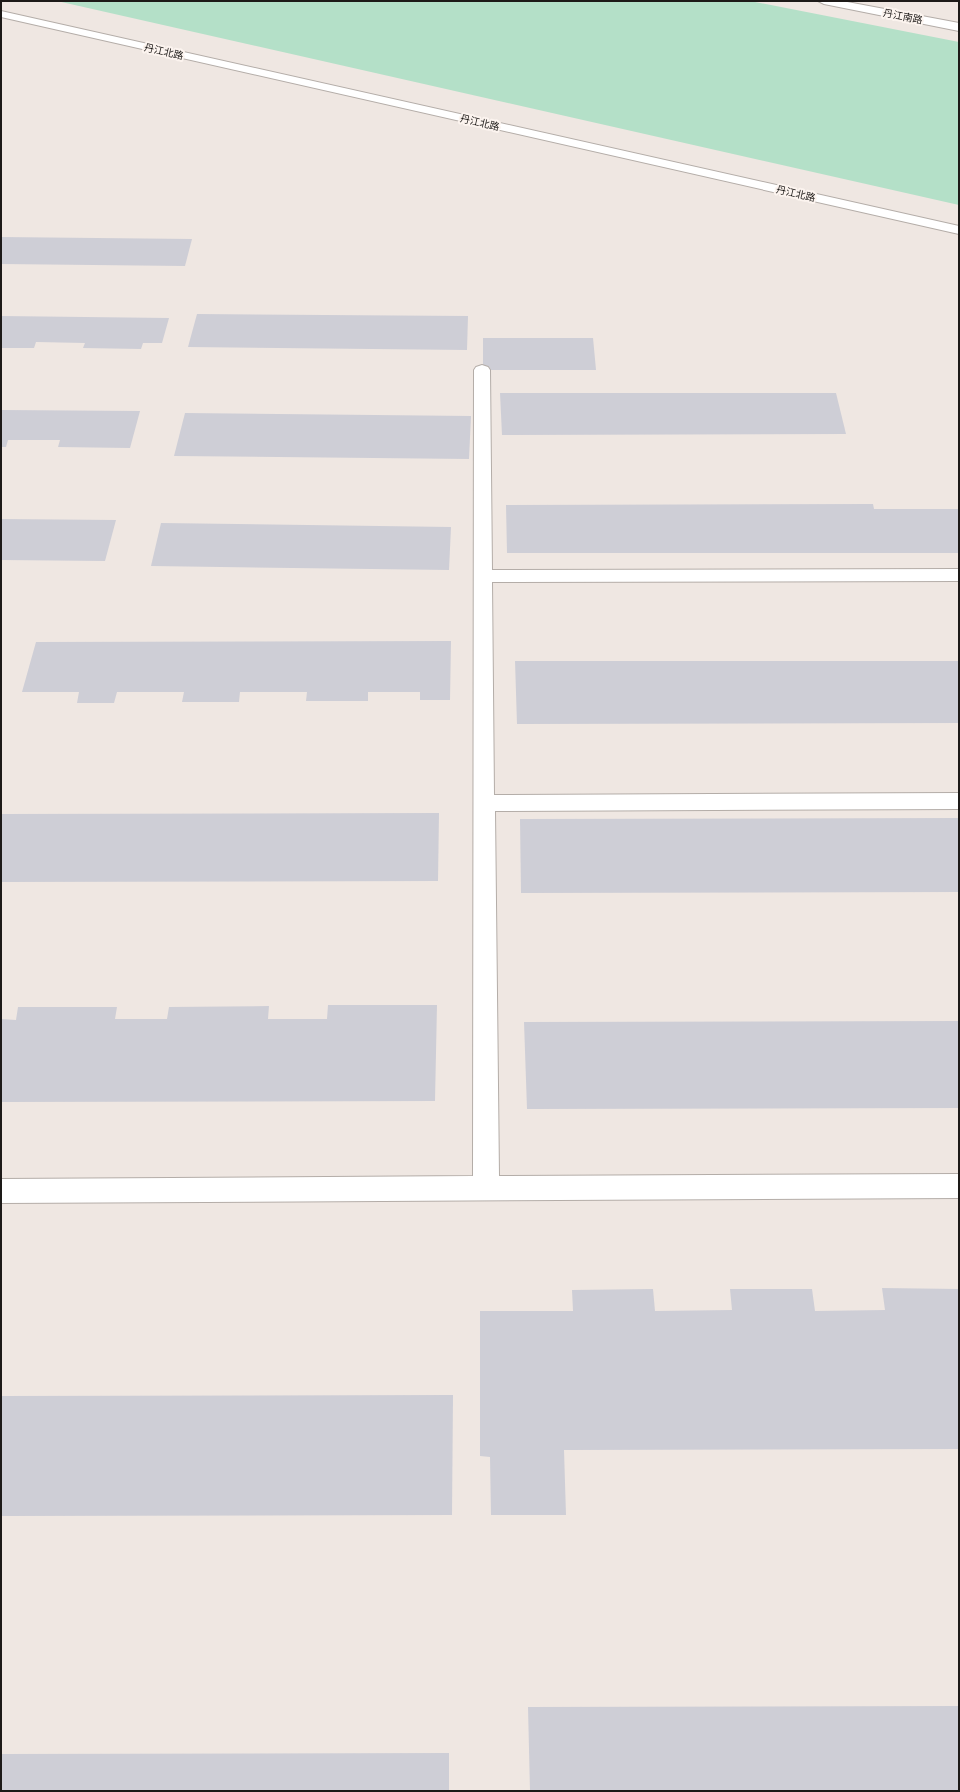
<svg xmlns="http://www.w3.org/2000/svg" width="960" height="1792" font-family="Roboto,'Noto Sans SC',sans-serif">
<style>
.green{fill:#b4e0c8}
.building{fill:#ceced6}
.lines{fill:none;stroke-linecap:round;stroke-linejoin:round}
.lane-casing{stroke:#b4ada8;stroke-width:2}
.secondary-casing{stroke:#b4ada8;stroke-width:2}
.lane{fill:#fff;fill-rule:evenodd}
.secondary{fill:#fff;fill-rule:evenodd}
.labels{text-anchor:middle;stroke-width:4;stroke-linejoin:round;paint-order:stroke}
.far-street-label{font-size:10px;fill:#1d1a18;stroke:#fcf4ef}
</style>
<rect width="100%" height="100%" fill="#efe7e2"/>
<!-- green -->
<path class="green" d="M57,1H750L959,42V205Z"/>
<!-- building -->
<g class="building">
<path d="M1,237L192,239L185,266L1,264Z"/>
<path d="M197,314L468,316L467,350L188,347Z"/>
<path d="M1,316L169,318L162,343H143L141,349L83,348L85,343L36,342L34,348H1Z"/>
<path d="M483,338H593L596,370H483Z"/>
<path d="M500,393H836L846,434L502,435Z"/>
<path d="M1,410L140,411L130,448L58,447L60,440H8L6,447H1Z"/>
<path d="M185,413L471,416L469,459L174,456Z"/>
<path d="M873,504L874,509H959V553H507L506,505Z"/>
<path d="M1,519L116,520L105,561L1,560Z"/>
<path d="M161,523L451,527L449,570L151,566Z"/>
<path d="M451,641L450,700H420V692H368V701H306L307,692H240L239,702H182L184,692H117L114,703H77L79,692H22L36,642Z"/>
<path d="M515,661H959V723L517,724Z"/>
<path d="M439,813L438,881L1,882V814Z"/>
<path d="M959,818V892L521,893L520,819Z"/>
<path d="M328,1005H437L435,1101L1,1102V1019L16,1020L18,1007H117L115,1019H167L169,1007L269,1006L268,1019H327Z"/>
<path d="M959,1021V1108L527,1109L524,1022Z"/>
<path d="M882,1288L959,1289V1449L564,1450L566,1515H491L490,1457L480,1456V1311H573L572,1290L653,1289L655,1311L732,1310L730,1289H812L815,1311L885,1310Z"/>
<path d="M453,1395L452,1515L1,1516V1396Z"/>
<path d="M959,1706V1791H530L528,1707Z"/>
<path d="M449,1753V1791H1V1754Z"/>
</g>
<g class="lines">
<!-- lane casing -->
<g class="lane-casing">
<path id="lane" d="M482,365L488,367L490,370L492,570L959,569V581L492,582L494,795L959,793V809L495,811L499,1176L959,1174V1198L1,1203V1179L473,1176L474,370L476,367Z"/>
</g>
<!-- secondary casing -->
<g class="secondary-casing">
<g id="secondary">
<path d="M818,1H842L959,23V31L824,4Z"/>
<path d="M1,11L959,226V234L1,17Z"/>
</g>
</g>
<!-- lane -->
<use href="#lane" class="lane"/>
<!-- secondary -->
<use href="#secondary" class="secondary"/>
</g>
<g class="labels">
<!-- far-street labels -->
<g class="far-street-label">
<text transform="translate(903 16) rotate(11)" y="4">丹江南路</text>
<text transform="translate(164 51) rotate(13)" y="4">丹江北路</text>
<text transform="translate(480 122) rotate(13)" y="4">丹江北路</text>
<text transform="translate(796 193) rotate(13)" y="4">丹江北路</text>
</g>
</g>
<!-- border -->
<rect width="960" height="1792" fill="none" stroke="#1d1a18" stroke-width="4"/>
</svg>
